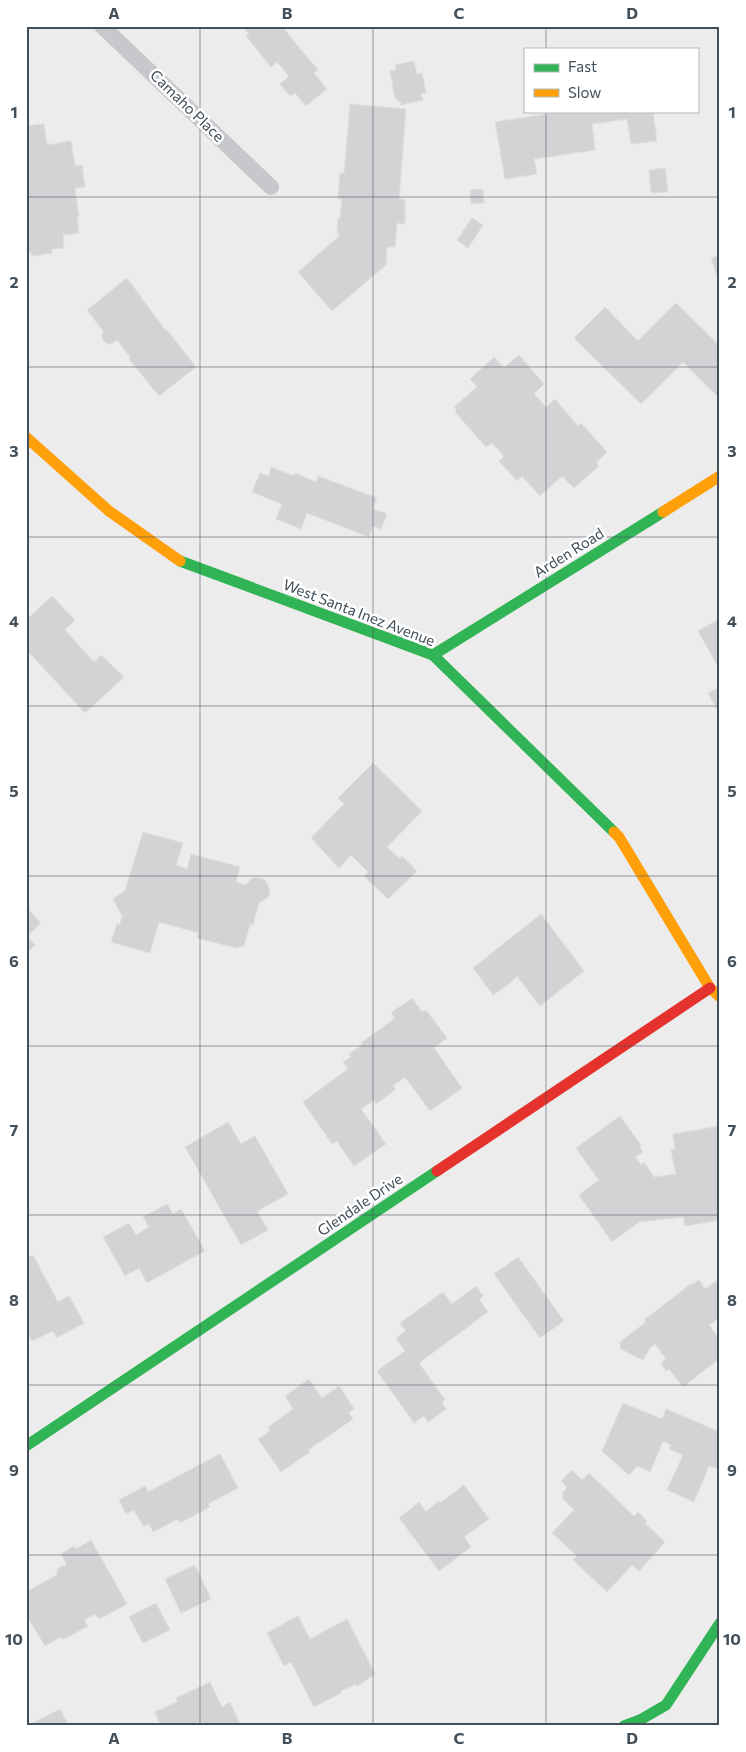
<svg xmlns="http://www.w3.org/2000/svg" width="746" height="1752" font-family="Commissioner,sans-serif">
<style>
.building{fill:#d3d3d5;stroke:#dededf}
.lines{fill:none;stroke-linecap:round;stroke-linejoin:round}
.lane{stroke:#c6c8cb;stroke-width:16}
.fast{stroke:#30b455;stroke-width:11}
.slow{stroke:#ff9f0a;stroke-width:11}
.jam{stroke:#e5322d;stroke-width:11}
.grid{fill:none;stroke:#434f59;stroke-width:1;stroke-opacity:0.55}
.labels{text-anchor:middle;stroke-width:5;stroke-linejoin:round;paint-order:stroke}
.street-label{font-size:15px;fill:#434f59;stroke:#fff}
.neatline{fill:none;stroke:#434f59;stroke-width:2}
.grid-label{font-size:16px;text-anchor:middle;font-weight:bold;fill:#434f59}
</style>
<rect width="100%" height="100%" fill="#edecec"/>
<!-- building -->
<g class="building">
<path d="M242,26H282L297,45L271,67L246,36L249,34Z"/>
<path d="M297,45L318,70L314,73L327,89L306,106L295,93L290,96L280,84L289,76L277,62Z"/>
<path d="M414,61L417,74L422,73L426,93L421,94L423,100L401,105V102H398L397,99H395L390,71L396,70L395,65Z"/>
<path d="M350,104L406,109L399,199L405,200V224L397,223L395,247H387L386,265L332,311L298,272L338,237L339,238V233H337L338,218H340L342,199H338L340,173H344Z"/>
<path d="M566,111H653L657,141L631,144L627,119L592,124L595,150L534,159L537,174L505,179L495,122Z"/>
<path d="M44,124L47,145L71,141L75,166L82,165L85,187L75,188L79,217H77L79,233L63,235L64,248L52,249V253L32,256L31,252H26V126Z"/>
<path d="M665,168L668,192L651,193L649,170Z"/>
<path d="M483,189L484,203L471,204L470,190Z"/>
<path d="M472,218L483,225L468,248L457,240Z"/>
<path d="M720,255V282H719L711,258Z"/>
<path d="M127,278L166,331L167,330L196,367L159,396L129,359L131,358L117,340L112,344L106,343L103,340L102,337L103,331L87,310Z"/>
<path d="M676,303L720,346V399L683,362L641,404L574,338L605,307L638,341Z"/>
<path d="M519,355L544,384L534,394L546,407L555,399L578,426L581,423L607,452L596,463L599,466L574,488L562,476L540,496L522,476L517,481L499,461L504,456L492,443L486,447L455,412L457,410L454,407L477,387L470,379L494,357L504,368Z"/>
<path d="M271,467L294,476L295,473L316,482L318,476L377,498L373,509L387,514L381,529L373,526L369,537L307,513L301,529L276,519L282,504L252,492L260,473L269,476Z"/>
<path d="M52,596L75,620L65,630L94,662L101,655L124,677L85,713L26,649V620Z"/>
<path d="M720,619V670L698,631Z"/>
<path d="M720,687V715L708,693Z"/>
<path d="M373,763L422,811L387,847L400,859L402,856L417,871L388,899L364,876L368,872L351,855L339,868L311,838L344,804L338,798Z"/>
<path d="M143,832L183,843L176,865L187,869L191,854L240,867L236,882L246,885L251,879L256,877L265,880L268,884L270,894L267,898L259,903L253,925L250,924L244,946L236,948L197,938L199,933L159,922L150,953L111,942L117,924H120L122,916L113,899L125,891Z"/>
<path d="M26,907L41,923L27,936L35,945L26,953Z"/>
<path d="M541,914L584,971L540,1006L517,976L512,981V982L493,995L473,968Z"/>
<path d="M412,998L422,1012L426,1010L447,1038L434,1048L462,1088L430,1111L405,1077L393,1086L396,1089L376,1104L374,1100L361,1109L386,1144L354,1166L337,1141L332,1144L303,1102L348,1069L343,1062L351,1057L349,1054L362,1045L361,1043L395,1018L391,1013Z"/>
<path d="M620,1116L641,1145L639,1146L643,1152L635,1157L641,1165L644,1162L654,1177L676,1174L671,1150L675,1149L673,1134L720,1126V1220L685,1226L683,1217L639,1222L612,1242L579,1195L599,1180L576,1148Z"/>
<path d="M228,1122L241,1144L255,1136L288,1194L257,1211L268,1230L241,1245L185,1147Z"/>
<path d="M167,1204L173,1214L181,1209L205,1251L147,1283L139,1268L125,1276L103,1237L129,1223L136,1235L149,1227L143,1217Z"/>
<path d="M33,1255L58,1302L69,1296L84,1323L56,1338L53,1331L32,1341L26,1330V1259Z"/>
<path d="M518,1257L564,1321L540,1338L494,1274Z"/>
<path d="M699,1280L705,1289L716,1281L720,1286V1317L709,1325L720,1340V1358L683,1387L669,1369L666,1371L661,1363L666,1359L655,1344L650,1348L643,1360L621,1349L620,1342L646,1322L644,1320L692,1283L693,1284Z"/>
<path d="M476,1286L483,1296L479,1299L488,1312L419,1363L445,1400L442,1403L446,1409L428,1422L424,1416L414,1423L377,1371L405,1351L396,1338L406,1331L400,1323L443,1292L452,1304Z"/>
<path d="M309,1379L322,1398L339,1386L354,1409L349,1413L353,1419L308,1450L310,1452L281,1472L258,1439L270,1431L268,1427L293,1409L285,1396Z"/>
<path d="M623,1403L662,1419L666,1409L720,1432V1469L709,1466L694,1502L667,1490L683,1455L669,1449L671,1445L663,1441L650,1472L637,1466L629,1475L602,1451Z"/>
<path d="M220,1454L238,1488L208,1504L210,1507L180,1523L178,1519L153,1532L149,1524L144,1527L134,1510L126,1514L119,1500L145,1486L148,1492Z"/>
<path d="M572,1470L582,1480L589,1473L634,1516L638,1512L647,1521L645,1523L665,1542L639,1571L632,1565L607,1592L573,1560L577,1556L552,1533L574,1510L563,1499V1492L567,1488L561,1481Z"/>
<path d="M464,1485L489,1519L464,1537L471,1547L439,1571L399,1518L419,1502L426,1512L439,1501L440,1503Z"/>
<path d="M91,1540L127,1604L99,1619L96,1614L84,1620L88,1626L62,1640L61,1637L45,1646L26,1614V1592L57,1575V1570L60,1567L67,1565L61,1554L74,1546L76,1549Z"/>
<path d="M195,1565L211,1599L181,1613L165,1579Z"/>
<path d="M156,1603L170,1630L143,1643L129,1617Z"/>
<path d="M298,1616L310,1639L347,1619L375,1674L357,1686L356,1684L341,1691V1693L314,1707L291,1662L284,1666L267,1633Z"/>
<path d="M210,1682L222,1707L230,1702L241,1726H156L160,1724L155,1712L178,1701L176,1698Z"/>
<path d="M60,1709L69,1726H27Z"/>
</g>
<g class="lines">
<!-- lane -->
<path class="lane" d="M102,26L271,187"/>
<!-- fast -->
<g class="fast">
<path d="M180,561L433,655L614,832"/>
<path d="M433,655L663,512"/>
<path d="M26,1446L437,1171"/>
<path d="M624,1726L640,1720L666,1705L720,1623"/>
</g>
<!-- slow -->
<g class="slow">
<path d="M26,437L109,511L180,561"/>
<path d="M663,512L720,476"/>
<path d="M614,832L619,837L710,988L720,997"/>
</g>
<!-- jam -->
<path class="jam" d="M437,1171L710,988"/>
</g>
<!-- grid -->
<path class="grid" d="M200,26V1726M373,26V1726M546,26V49M546,111V1726M26,197H720M26,367H720M26,537H720M26,706H720M26,876H720M26,1046H720M26,1215H720M26,1385H720M26,1555H720"/>
<g class="labels">
<!-- street labels -->
<g class="street-label">
<text transform="translate(187 106) rotate(44)" y="5">Camaho Place</text>
<text transform="translate(569 553) rotate(-32)" y="5">Arden Road</text>
<text transform="translate(359 613) rotate(21)" y="5">West Santa Inez Avenue</text>
<text transform="translate(360 1205) rotate(-34)" y="5">Glendale Drive</text>
</g>
</g>
<!-- border -->
<rect width="746" height="1752" fill="none" stroke="#ffffff" stroke-width="55"/>
<!-- legend -->
<rect x="524" y="48" width="175" height="65" fill="#ffffff" stroke="#b4b9bd"/>
<rect x="534" y="64" width="25" height="8" fill="#30b455" stroke="#b4b9bd"/>
<text x="568" y="72" font-size="15" fill="#434f59">Fast</text>
<rect x="534" y="89" width="25" height="8" fill="#ff9f0a" stroke="#b4b9bd"/>
<text x="568" y="98" font-size="15" fill="#434f59">Slow</text>
<rect x="28" y="28" width="690" height="1696" class="neatline"/>
<g class="grid-label">
<text x="114" y="19">A</text>
<text x="287" y="19">B</text>
<text x="459" y="19">C</text>
<text x="632" y="19">D</text>
<text x="14" y="118">1</text>
<text x="732" y="118">1</text>
<text x="14" y="288">2</text>
<text x="732" y="288">2</text>
<text x="14" y="457">3</text>
<text x="732" y="457">3</text>
<text x="14" y="627">4</text>
<text x="732" y="627">4</text>
<text x="14" y="797">5</text>
<text x="732" y="797">5</text>
<text x="14" y="967">6</text>
<text x="732" y="967">6</text>
<text x="14" y="1136">7</text>
<text x="732" y="1136">7</text>
<text x="14" y="1306">8</text>
<text x="732" y="1306">8</text>
<text x="14" y="1476">9</text>
<text x="732" y="1476">9</text>
<text x="14" y="1645">10</text>
<text x="732" y="1645">10</text>
<text x="114" y="1744">A</text>
<text x="287" y="1744">B</text>
<text x="459" y="1744">C</text>
<text x="632" y="1744">D</text>
</g>
</svg>
